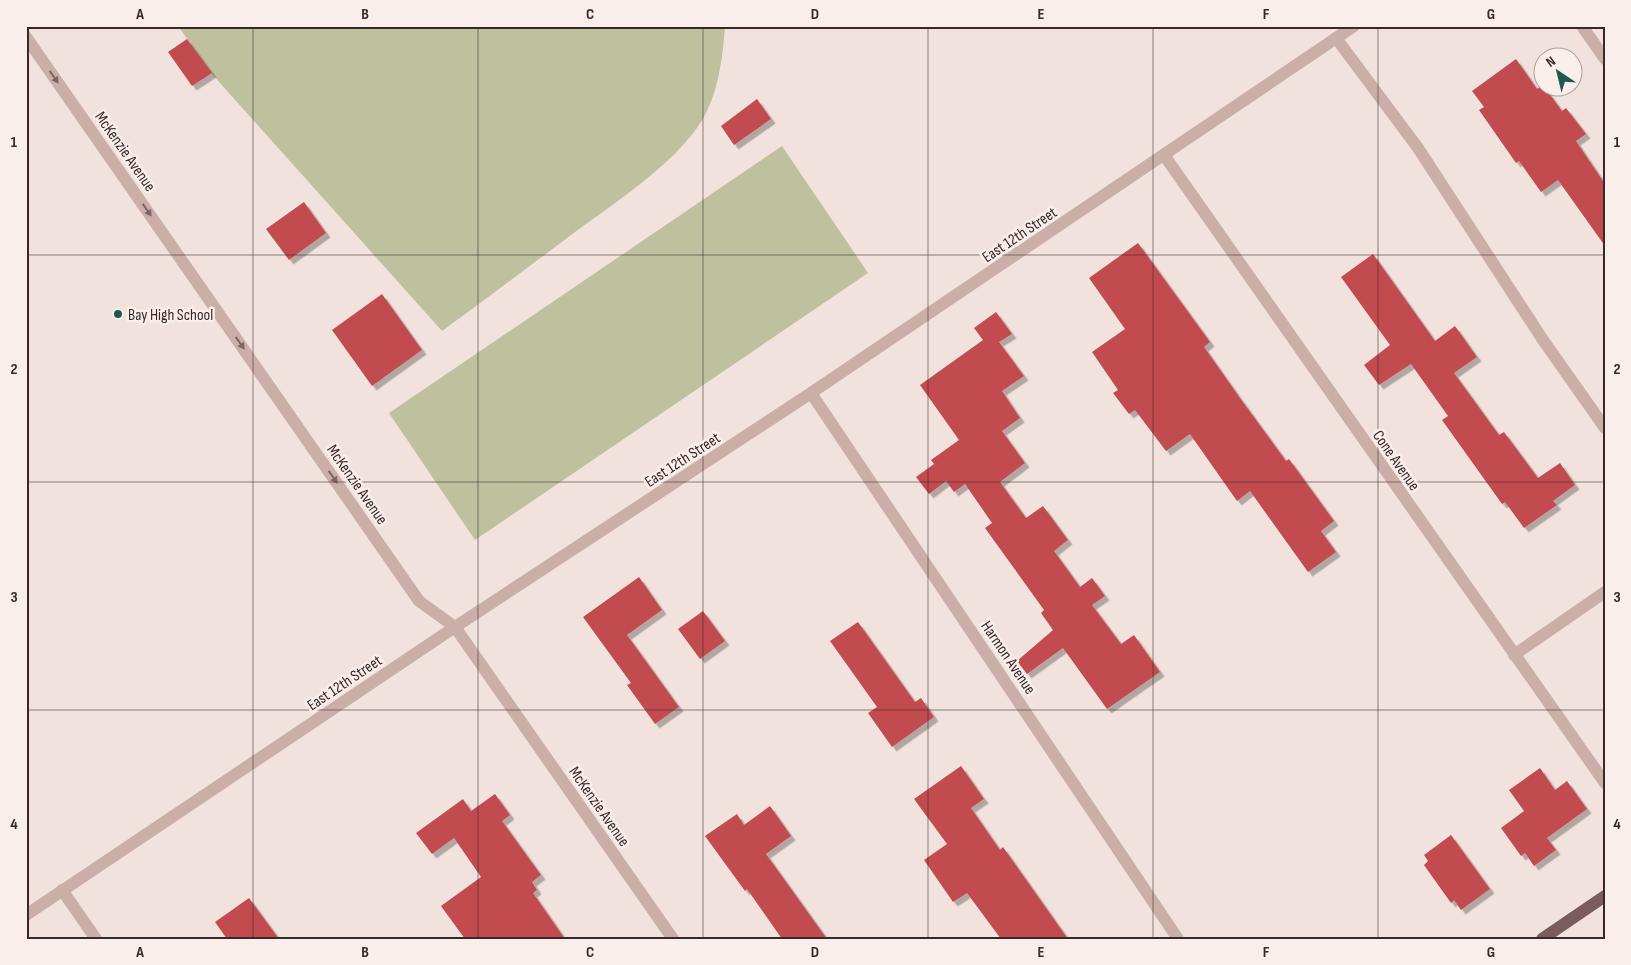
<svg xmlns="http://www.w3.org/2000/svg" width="1631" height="965" font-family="'Sofia Sans Condensed',sans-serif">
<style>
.green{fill:#bfc09e}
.building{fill:#c24b50;filter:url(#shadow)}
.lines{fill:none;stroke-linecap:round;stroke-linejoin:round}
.minor{stroke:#caafa9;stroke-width:12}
.major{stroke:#795c5b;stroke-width:12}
.oneway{fill:#796563}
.grid{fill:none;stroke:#372929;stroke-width:1;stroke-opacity:0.55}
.poi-dot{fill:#20584b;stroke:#f9eeea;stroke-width:2}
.labels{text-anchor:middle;stroke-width:5;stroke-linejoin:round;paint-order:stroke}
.street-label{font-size:16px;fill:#372929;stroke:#f9eeea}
.poi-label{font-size:16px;fill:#372929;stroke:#f9eeea;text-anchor:start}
.neatline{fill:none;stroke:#372929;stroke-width:2}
.grid-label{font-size:16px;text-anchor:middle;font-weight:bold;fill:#372929}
</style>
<defs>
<filter id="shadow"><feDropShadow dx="4.5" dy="4.5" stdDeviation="0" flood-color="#0004"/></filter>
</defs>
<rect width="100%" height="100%" fill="#f2e2dd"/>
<!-- green -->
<g class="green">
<path d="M178,26H725C723,55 719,86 707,111C686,156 619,200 579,229C534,263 488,297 442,331L212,74Z"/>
<path d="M782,146L868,273L475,540L389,413Z"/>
</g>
<!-- building -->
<g class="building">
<path d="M187,39L212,73L192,86L168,52Z"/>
<path d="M1516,59L1537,89L1543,85L1562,111L1566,108L1586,134L1576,141L1605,184V246L1558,180L1541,192L1519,161L1516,163L1479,110L1484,107L1472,91Z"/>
<path d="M757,99L771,119L734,145L721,126Z"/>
<path d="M304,202L326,233L289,260L266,229Z"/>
<path d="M1138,243L1210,342L1204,347L1240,398L1286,461L1289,459L1334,521L1321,531L1336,552L1308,572L1250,491L1237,501L1190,434L1166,451L1135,410L1129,414L1113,393L1118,390L1092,352L1125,329L1089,278Z"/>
<path d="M1373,254L1435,341L1455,326L1477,357L1454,373L1499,435L1504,432L1538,478L1560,463L1575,485L1553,501L1557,505L1524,528L1505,502L1502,504L1442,420L1448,416L1411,364L1379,385L1364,365L1390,345L1341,277Z"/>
<path d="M382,294L422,350L372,386L332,330Z"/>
<path d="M996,312L1012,334L999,342L1024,376L1002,391L1020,418L1002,431L1025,463L1000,482L1026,518L1043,506L1068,540L1054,551L1080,587L1092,578L1105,596L1092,605L1121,644L1134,635L1160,672L1107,709L1063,648L1027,674L1017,661L1053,630L1041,613L1044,610L985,528L992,523L965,484L954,492L946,481L929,494L916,477L934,464L931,460L959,440L920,385L983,340L974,328Z"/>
<path d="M639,577L662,610L627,635L679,707L655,724L627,685L631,683L583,617Z"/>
<path d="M703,611L725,641L700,659L678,629Z"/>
<path d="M858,622L915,702L921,698L934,717L892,747L868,713L877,707L830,641Z"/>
<path d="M961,766L984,799L971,808L1000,850L1003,847L1068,939H1001L967,893L953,902L924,860L947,844L914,799Z"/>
<path d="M1540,768L1555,790L1567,781L1587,809L1547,838L1556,850L1534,866L1525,853L1521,856L1501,828L1524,811L1509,790Z"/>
<path d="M495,794L510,815L502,821L541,875L532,882L537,890L533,893L565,939H465L441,906L481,877L454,838L432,854L416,833L463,799L471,811Z"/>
<path d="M770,806L791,836L766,854L827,939H782L747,889L745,891L705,836L737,814L744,825Z"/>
<path d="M1451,835L1490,889L1461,910L1454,900L1451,903L1424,865L1428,861L1424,855Z"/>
<path d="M249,898L279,939H227L215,922Z"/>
</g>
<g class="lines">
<!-- minor -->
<g class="minor">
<path d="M1582,26L1605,59"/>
<path d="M26,37L419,601L455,627L673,939"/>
<path d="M1336,38L1418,148L1543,340L1605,428"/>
<path d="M1164,155L1605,783"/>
<path d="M811,393L1178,939"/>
<path d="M1514,655L1605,592"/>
<path d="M62,890L96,939"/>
<path d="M26,915L455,627L811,393L1354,26"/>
</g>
<!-- major -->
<path class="major" d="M1542,939L1605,896"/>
</g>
<!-- one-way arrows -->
<defs><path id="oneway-solid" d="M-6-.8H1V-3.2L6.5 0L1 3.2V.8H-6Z" transform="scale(1.25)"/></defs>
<g class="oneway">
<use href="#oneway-solid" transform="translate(54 77) rotate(55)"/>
<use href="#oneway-solid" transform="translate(147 210) rotate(55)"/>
<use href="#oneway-solid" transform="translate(240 343) rotate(55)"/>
<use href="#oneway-solid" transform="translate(333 477) rotate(55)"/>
</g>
<!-- grid -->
<path class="grid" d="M253,26V939M478,26V939M703,26V939M928,26V939M1153,26V939M1378,26V939M26,255H1605M26,482H1605M26,710H1605"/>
<!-- markers -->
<circle class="poi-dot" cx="118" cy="314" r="5"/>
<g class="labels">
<!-- street labels -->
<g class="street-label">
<text transform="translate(126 151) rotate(55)" y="6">McKenzie Avenue</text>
<text transform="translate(1019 234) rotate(-34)" y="6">East 12th Street</text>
<text transform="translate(682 459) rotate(-33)" y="6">East 12th Street</text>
<text transform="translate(1397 460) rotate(55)" y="6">Cone Avenue</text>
<text transform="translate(358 484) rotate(55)" y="6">McKenzie Avenue</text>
<text transform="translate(1009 657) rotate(56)" y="6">Harmon Avenue</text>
<text transform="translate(344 682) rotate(-34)" y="6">East 12th Street</text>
<text transform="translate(600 806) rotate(55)" y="6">McKenzie Avenue</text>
</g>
<!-- poi labels -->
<g class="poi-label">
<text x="128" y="320">Bay High School</text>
</g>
</g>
<!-- border -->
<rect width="1631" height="965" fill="none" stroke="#f9eeea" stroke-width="55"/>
<!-- north arrow -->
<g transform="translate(1558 72) rotate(325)"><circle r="24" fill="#f9eeea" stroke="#ab9f9d"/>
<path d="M0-4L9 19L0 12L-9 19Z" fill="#20584b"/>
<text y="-8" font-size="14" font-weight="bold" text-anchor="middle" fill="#372929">N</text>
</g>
<rect x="28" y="28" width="1576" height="910" class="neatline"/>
<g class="grid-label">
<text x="140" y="19">A</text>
<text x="365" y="19">B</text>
<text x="590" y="19">C</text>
<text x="815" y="19">D</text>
<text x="1041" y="19">E</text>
<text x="1266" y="19">F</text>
<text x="1491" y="19">G</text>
<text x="14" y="147">1</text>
<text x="1617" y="147">1</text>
<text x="14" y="374">2</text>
<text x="1617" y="374">2</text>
<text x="14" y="602">3</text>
<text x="1617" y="602">3</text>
<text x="14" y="829">4</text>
<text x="1617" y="829">4</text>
<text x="140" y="957">A</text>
<text x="365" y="957">B</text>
<text x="590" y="957">C</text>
<text x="815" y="957">D</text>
<text x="1041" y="957">E</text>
<text x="1266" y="957">F</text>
<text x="1491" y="957">G</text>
</g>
</svg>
